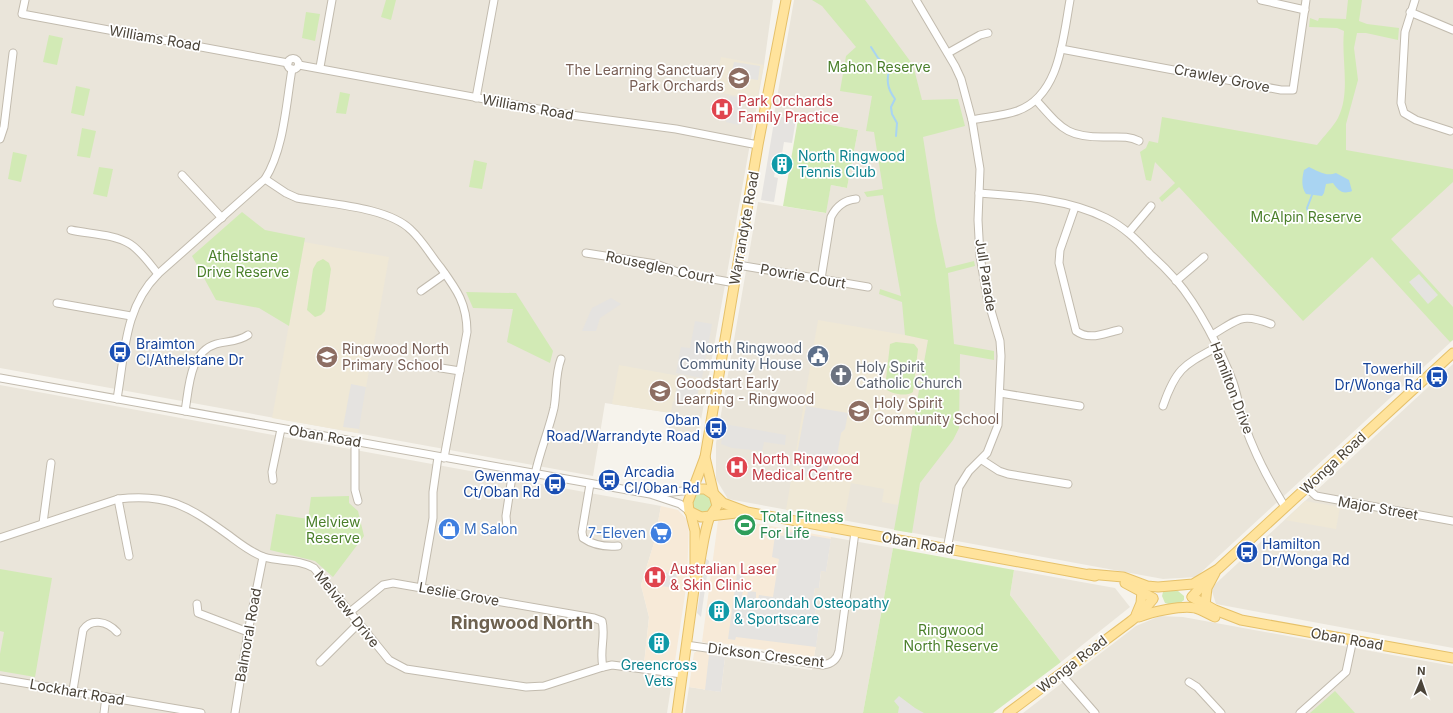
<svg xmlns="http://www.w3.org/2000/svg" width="1453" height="713" font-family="Inter,sans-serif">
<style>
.residential{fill:#eae5da}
.commercial{fill:#f7ead8}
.education{fill:#efe8d6}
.green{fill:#d2eab5}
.parking{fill:#e5e3e0}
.water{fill:#a9d4f2}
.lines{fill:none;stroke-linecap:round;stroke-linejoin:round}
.stream{stroke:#a9d4f2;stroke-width:2}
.minor-casing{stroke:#c2bbae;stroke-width:9}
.major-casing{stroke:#e6c16a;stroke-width:11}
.minor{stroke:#fff;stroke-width:7}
.major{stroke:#ffe39c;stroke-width:9}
.labels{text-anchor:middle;stroke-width:3.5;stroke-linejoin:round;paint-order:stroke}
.street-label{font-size:14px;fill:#4b4439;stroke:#fff}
.park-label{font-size:14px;fill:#4a7f2a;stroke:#fff}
.education-label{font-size:14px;fill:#785e54;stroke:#fff;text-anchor:start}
.health-label{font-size:14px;fill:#be3a42;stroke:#fff;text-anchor:start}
.culture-label{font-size:14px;fill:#0d838f;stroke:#fff;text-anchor:start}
.transit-label{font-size:14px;fill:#164399;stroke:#fff;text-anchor:start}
.service-label{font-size:14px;fill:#4e5e75;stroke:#fff;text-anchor:end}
.worship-label{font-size:14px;fill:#5b616d;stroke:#fff;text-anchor:start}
.leisure-label{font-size:14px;fill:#27864d;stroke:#fff;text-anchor:start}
.shop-label{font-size:14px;fill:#366cbe;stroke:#fff;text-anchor:start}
.district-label{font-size:18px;font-weight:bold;fill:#6e6250;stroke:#fff}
</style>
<rect width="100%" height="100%" fill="#f6f3ec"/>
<!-- residential -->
<g class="residential">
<path d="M0,0H773L764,65L698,437L668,431L671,413L605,403L593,476L0,368Z"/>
<path d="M794,0H1453V340L1196,577L1163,579L728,499L716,479V443L758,202L825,213L831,185L847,188L858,130L774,115Z"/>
<path d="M1453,364V648L1216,604L1211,588Z"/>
<path d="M0,385L661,506L654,543L641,585L649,617L644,664L674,668L667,713H0Z"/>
<path d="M831,537L893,548L863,713H685L689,687L721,692L725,657L812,670L819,625L814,624L816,606L812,605L815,588H819L821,571H826Z"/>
<path d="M1014,570L1115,588L1130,607L1061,662L1010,595Z"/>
<path d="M1160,616L1183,617L1453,666V713H1023L1136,626Z"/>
</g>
<!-- commercial -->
<g class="commercial">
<path d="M661,506L678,510L689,522L687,581L674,668L644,665L649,617L641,585L654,543Z"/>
<path d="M722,519H732L831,537L826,572L821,571L819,588H815L812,605L816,606L814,623L819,624L814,657L713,642L712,644L702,642L718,521Z"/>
<path d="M697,651L707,652L710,655L725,657L721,692L689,687L694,653Z"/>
</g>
<!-- education -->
<g class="education">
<path d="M721,57L764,65L757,99L715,92Z"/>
<path d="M304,242L389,257L358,433L272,418Z"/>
<path d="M818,320L928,339L898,505L882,502L884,489L851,483L844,521L786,510Z"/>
<path d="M619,365L707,381L703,406L673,401L671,413L612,404Z"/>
<path d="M1305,501L1340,507L1336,529L1285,520Z"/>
</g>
<!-- green -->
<g class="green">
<path d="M386,0H396L391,20L381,17Z"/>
<path d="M812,0H865L913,65L922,100L958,99L965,126L923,137L936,221L946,268L974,261L975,266L948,273L954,344L994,351V360L960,354L959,428L953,440L920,483L912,533L894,530L928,340L905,335L902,302L879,294L880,289L901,296L883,195L867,197L864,192L883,189L874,132L866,131L872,96L840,91L846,56L856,47L822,6Z"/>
<path d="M1348,0H1362L1359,21L1367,24L1399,28L1398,40L1366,33H1357L1354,48L1358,80L1346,124V150L1453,169V182L1391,239L1453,307V340L1450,342L1372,257L1303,321L1179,187L1162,202L1159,198L1175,183L1155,162L1151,181L1146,180L1140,152L1146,148L1149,141L1158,143L1162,117L1317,145C1324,136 1333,127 1338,118C1351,92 1341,59 1344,31L1337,28L1309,27L1310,18L1318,21L1319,18L1346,19Z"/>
<path d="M306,12L320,14L315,41L302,38Z"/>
<path d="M49,35L63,38L57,65L43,62Z"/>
<path d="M76,86L90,89L84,116L71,113Z"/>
<path d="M340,92L350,94L346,114L336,113Z"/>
<path d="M798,119L858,130L847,188L831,185L826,213L783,206Z"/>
<path d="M82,128L96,131L90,158L77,156Z"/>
<path d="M13,152L27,155L21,182L8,179Z"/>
<path d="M474,160L487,163L482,189L469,187Z"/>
<path d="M99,167L113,169L107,197L93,194Z"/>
<path d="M242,212L265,230L305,238L289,326L259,308L216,300L192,256Z"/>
<path d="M323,259L329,263L331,269L325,311L321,315L315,317L307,310L313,269L317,262Z"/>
<path d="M466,292L516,293L553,351L550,363L507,342L513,309L473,308Z"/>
<path d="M896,342L914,344L918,349L913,392C906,397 890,394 885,388L890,344Z"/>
<circle cx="702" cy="503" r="10"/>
<path d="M349,496V503L358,511L364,536L333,577L315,561L270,550L276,514L308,519L311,497Z"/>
<path d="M893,548L1014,570L1010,595L1061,662L993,713H863Z"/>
<path d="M0,569L52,578L35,677L0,671V654L4,632L0,631Z"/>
<path d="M1168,590L1178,591L1184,596V600C1179,605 1171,605 1165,603L1162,596L1163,592Z"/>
<path d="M1335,691L1355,713H1310Z"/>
</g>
<!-- parking -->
<g class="parking">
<path d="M734,62L760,66L758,80L736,77L732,71Z"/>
<path d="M730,96L744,99L739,125L726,122Z"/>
<path d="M775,116L796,119L792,143L784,142L782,154L778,156L774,177L778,178L774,202L761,200Z"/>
<path d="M1419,274L1438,295L1428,304L1409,282Z"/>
<path d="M611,298L621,304L600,318L596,331H582L592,308Z"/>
<path d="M695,321L712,324L702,378L676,373L681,347L690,348Z"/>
<path d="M679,377L700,381L696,404L674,400Z"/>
<path d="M351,384L366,387L359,429L343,427Z"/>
<path d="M806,406L848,413L845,429L841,433L836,462L829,461L826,479L801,475L802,466L795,465Z"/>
<path d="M724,424L786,435L785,445L764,442L762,451L732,448L721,444Z"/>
<path d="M785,531L831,539L826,572L821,571L819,588H815L812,605L816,606L814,623L819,624L816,647L736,637L735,640L728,639L737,574L743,575L741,584L744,585L742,596L747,597L748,591L756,592V600H758L759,595L773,597L779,559L772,557L775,535L784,536Z"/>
<path d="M705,558L709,561L701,617L697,613Z"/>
<path d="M663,572L677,574L675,588L661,586Z"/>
<path d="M709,655L725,657L721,692L705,690Z"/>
<path d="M899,696L915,708L924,713H898L899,707L894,701Z"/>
</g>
<!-- water -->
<path class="water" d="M1309,167C1318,171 1326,177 1336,173L1349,180L1352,191C1342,195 1338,190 1333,183L1326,184L1324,193L1322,196L1306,194C1301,187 1302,178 1304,170Z"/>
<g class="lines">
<!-- stream -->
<g class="stream">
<path d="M871,47L878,58L890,67C886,80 887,88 895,99L891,107L892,114L897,123L896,136"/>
<path d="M1310,219L1307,208L1312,195"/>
</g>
<!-- minor casing -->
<g class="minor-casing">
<g id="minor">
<path d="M25,0L22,14L288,63"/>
<path d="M916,0L955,66L961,79L972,120L980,169L978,220L980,256L987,297L1000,341L1001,356L998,425L987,453L969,471L959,487L947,549"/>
<path d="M1261,0L1305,10"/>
<path d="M1415,0L1405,32L1401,103L1404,113L1416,120L1450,131"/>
<path d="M1410,12L1453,30"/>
<path d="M1061,49L1281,90H1293L1306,0"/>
<path d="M948,53L980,35L988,33"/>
<circle cx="293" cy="64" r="5.5"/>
<path d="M299,65L571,115L676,129L758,145"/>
<path d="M320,67L332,0"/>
<path d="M476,98L494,0"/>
<path d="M1036,100C1062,129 1067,138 1108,137C1119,137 1129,136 1139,141"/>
<path d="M972,120C986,117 1003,116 1017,111C1060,96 1063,38 1070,0"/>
<path d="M0,139L4,127L13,53"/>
<path d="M182,175L222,218"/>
<path d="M265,179L286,193L297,198C329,204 388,207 411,230C423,241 431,256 441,268C457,290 467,304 467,332L444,458"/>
<path d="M979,193C1021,196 1068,199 1106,218C1124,227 1137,240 1150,254C1159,262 1168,271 1176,280C1199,307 1220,349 1233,382C1238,397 1240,412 1245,426C1255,455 1269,481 1285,507"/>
<path d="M1075,207L1060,250L1059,263L1076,331C1090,341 1104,333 1119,330"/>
<path d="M71,230C89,234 114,234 130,244C141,251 149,263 158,274"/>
<path d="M1129,232L1151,206"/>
<path d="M586,253L656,264L680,273L735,283"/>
<path d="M738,265L868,287"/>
<path d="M821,279L831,217C836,207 844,200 856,199"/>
<path d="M1176,281L1204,257"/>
<path d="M421,291L445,274"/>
<path d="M57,303L131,316"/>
<path d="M1212,335C1238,320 1240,312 1271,324"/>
<path d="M407,366L416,364L460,371"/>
<path d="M0,378L650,494L680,504L689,511"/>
<path d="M1000,393L1080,406"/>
<path d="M117,399C125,353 124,308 158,274L265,179C284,149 286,104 292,69"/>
<path d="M1163,406C1176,368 1184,365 1217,347"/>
<path d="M185,411C189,389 189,352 216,344C227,341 238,342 248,335"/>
<path d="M355,442V490L358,501"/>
<path d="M982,460L999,471L1008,474L1068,484"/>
<path d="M535,474C540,451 549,430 554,408C557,392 555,374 561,359"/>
<path d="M273,480L272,472L281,429"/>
<path d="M590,484L582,532L583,538C593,545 606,547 618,546"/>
<path d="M1307,488L1316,496L1453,521"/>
<path d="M654,494L692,490"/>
<path d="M118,499L129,556"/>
<path d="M43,523L51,463"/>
<path d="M507,528L506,516L513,470"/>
<path d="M0,538L118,499C167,493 188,506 227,534C238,542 251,553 264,557C280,562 299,559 314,568L389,660L406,669L526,687L544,686L603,667L612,665L682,674"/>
<path d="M421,587L433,518V492L438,457"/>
<path d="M197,604L198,613L248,632"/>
<path d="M350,612L383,585L393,583L594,618L602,621C606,636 599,651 603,667"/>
<path d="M686,645L823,665C831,664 837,660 839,651L855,532"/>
<path d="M320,662L359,623"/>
<path d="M1061,674L1095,713"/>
<path d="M0,679L201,713"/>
<path d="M1189,682L1197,687L1221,713"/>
<path d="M73,690L83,630C91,618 107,621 117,632"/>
<path d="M104,713L106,697"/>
<path d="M235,713L248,632L263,557"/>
<path d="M1300,713L1346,672L1353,639"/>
</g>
</g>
<!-- major casing -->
<g class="major-casing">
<g id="major">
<path d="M705,457L714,495"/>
<path d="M693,489L705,457L758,145L786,0"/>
<path d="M715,495L723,503L747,512L1095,576"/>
<path d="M690,511L695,531V575"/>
<path d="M711,515L717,506L714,495L705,489H693L688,502L689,511L701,517L745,512"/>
<path d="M1089,574L1123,577L1147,586L1158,587L1193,584L1218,569L1453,353"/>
<path d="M1125,583L1153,598"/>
<path d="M1192,597L1215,610L1241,620L1453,658"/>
<path d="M1192,597L1207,580"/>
<path d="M1205,605L1207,588L1215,573"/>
<path d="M1136,615L1141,603L1142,591"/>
<path d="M1139,617C1151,612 1182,605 1195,608C1202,610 1208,614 1215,617"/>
<path d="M677,713L695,582C702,561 702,537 710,516"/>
<path d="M1008,713L1131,621L1143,611L1153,599"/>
</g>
</g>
<!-- minor -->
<use href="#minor" class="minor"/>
<!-- major -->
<use href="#major" class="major"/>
</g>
<!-- icons -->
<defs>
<g id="school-disc" transform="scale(1.15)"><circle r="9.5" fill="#8d6e63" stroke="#fff"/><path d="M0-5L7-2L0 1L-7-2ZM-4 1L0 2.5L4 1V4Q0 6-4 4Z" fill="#fff"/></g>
<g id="hospital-disc" transform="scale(1.15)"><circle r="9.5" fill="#e0444e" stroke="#fff"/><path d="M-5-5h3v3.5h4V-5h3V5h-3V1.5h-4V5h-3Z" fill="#fff"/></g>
<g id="building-disc" transform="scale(1.15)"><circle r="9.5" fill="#0f9aa8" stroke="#fff"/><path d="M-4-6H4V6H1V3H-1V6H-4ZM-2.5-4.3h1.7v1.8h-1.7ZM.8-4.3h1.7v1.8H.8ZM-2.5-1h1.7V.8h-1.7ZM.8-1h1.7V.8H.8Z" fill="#fff"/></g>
<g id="bus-disc" transform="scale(1.15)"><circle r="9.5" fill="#1a4fb4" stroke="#fff"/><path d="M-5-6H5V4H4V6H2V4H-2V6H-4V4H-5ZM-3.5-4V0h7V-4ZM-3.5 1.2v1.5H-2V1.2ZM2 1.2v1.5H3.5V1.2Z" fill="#fff"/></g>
<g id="civic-disc" transform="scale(1.15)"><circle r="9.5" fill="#5c6f8a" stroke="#fff"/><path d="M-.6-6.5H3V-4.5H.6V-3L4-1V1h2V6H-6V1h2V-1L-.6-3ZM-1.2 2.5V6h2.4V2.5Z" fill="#fff"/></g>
<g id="church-disc" transform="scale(1.15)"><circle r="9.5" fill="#6b7280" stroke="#fff"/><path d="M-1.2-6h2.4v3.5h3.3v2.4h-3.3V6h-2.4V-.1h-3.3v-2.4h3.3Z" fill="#fff"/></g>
<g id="stadium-disc" transform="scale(1.15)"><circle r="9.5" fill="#2e9e5b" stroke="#fff"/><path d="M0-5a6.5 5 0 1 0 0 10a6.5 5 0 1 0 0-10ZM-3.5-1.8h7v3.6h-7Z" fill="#fff"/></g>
<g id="shop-disc" transform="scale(1.15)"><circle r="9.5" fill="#3f7fe0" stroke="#fff"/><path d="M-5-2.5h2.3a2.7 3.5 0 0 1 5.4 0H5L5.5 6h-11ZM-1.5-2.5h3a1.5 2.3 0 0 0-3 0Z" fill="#fff"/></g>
<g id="supermarket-disc" transform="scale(1.15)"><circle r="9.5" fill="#3f7fe0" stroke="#fff"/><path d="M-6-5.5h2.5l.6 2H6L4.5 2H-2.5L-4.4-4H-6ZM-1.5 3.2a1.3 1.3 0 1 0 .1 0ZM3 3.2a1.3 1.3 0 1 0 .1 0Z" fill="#fff"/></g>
</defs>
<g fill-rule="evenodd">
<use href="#school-disc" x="739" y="78"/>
<use href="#hospital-disc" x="722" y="109"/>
<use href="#building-disc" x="782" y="164"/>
<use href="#bus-disc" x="120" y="352"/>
<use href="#civic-disc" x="818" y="356"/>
<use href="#school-disc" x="327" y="357"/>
<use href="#church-disc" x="841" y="375"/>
<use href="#bus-disc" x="1437" y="377"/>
<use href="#school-disc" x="660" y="391"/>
<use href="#school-disc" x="859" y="411"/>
<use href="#bus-disc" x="716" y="428"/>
<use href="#hospital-disc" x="737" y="467"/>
<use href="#bus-disc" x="609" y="480"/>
<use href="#bus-disc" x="555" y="484"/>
<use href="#stadium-disc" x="745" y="525"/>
<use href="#shop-disc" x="449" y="529"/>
<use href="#supermarket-disc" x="661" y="533"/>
<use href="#bus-disc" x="1247" y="552"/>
<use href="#hospital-disc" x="655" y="577"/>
<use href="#building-disc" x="719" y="611"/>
<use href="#building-disc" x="659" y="643"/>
</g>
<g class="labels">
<!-- street labels -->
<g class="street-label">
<text transform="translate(155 38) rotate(10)" y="5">Williams Road</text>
<text transform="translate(1222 78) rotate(11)" y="5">Crawley Grove</text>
<text transform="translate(528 107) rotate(10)" y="5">Williams Road</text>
<text transform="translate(744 228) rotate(-80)" y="5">Warrandyte Road</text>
<text transform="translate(660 267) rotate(12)" y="5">Rouseglen Court</text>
<text transform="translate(986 275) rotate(81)" y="5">Jull Parade</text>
<text transform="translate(803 276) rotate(10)" y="5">Powrie Court</text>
<text transform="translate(1232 388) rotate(69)" y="5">Hamilton Drive</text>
<text transform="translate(325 436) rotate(10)" y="5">Oban Road</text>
<text transform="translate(1333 463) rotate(-43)" y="5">Wonga Road</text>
<text transform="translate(1378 508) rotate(10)" y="5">Major Street</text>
<text transform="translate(918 543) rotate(10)" y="5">Oban Road</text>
<text transform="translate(459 594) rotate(10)" y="5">Leslie Grove</text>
<text transform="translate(347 609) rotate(51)" y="5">Melview Drive</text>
<text transform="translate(248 635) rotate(-80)" y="5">Balmoral Road</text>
<text transform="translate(1347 639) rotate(10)" y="5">Oban Road</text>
<text transform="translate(766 655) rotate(7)" y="5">Dickson Crescent</text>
<text transform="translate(1072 664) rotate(-38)" y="5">Wonga Road</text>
<text transform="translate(77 692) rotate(10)" y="5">Lockhart Road</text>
</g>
<!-- park labels -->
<g class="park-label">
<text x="879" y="72">Mahon Reserve</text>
<text x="1306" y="222">McAlpin Reserve</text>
<text x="243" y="261">Athelstane<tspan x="243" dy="16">Drive Reserve</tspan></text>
<text x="333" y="527">Melview<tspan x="333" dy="16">Reserve</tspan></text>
<text x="951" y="635">Ringwood<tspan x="951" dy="16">North Reserve</tspan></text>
</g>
<!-- education labels -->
<g class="education-label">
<text x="724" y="75" text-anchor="end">The Learning Sanctuary<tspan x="724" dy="16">Park Orchards</tspan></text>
<text x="342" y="354">Ringwood North<tspan x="342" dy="16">Primary School</tspan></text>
<text x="676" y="388">Goodstart Early<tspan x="676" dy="16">Learning - Ringwood</tspan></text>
<text x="874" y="408">Holy Spirit<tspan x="874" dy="16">Community School</tspan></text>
</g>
<!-- health labels -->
<g class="health-label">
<text x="738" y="106">Park Orchards<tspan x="738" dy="16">Family Practice</tspan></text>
<text x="752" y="464">North Ringwood<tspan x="752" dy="16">Medical Centre</tspan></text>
<text x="670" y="574">Australian Laser<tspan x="670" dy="16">&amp; Skin Clinic</tspan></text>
</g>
<!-- culture labels -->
<g class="culture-label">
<text x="798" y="161">North Ringwood<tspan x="798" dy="16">Tennis Club</tspan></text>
<text x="734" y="608">Maroondah Osteopathy<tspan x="734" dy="16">&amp; Sportscare</tspan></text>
<text x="659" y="670" text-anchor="middle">Greencross<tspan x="659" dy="16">Vets</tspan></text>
</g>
<!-- transit labels -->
<g class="transit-label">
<text x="136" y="349">Braimton<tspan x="136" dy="16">Cl/Athelstane Dr</tspan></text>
<text x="1422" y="374" text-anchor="end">Towerhill<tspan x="1422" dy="16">Dr/Wonga Rd</tspan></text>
<text x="700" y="425" text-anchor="end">Oban<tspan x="700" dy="16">Road/Warrandyte Road</tspan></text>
<text x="624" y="477">Arcadia<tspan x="624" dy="16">Cl/Oban Rd</tspan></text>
<text x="540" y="481" text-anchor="end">Gwenmay<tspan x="540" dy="16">Ct/Oban Rd</tspan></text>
<text x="1262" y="549">Hamilton<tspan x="1262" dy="16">Dr/Wonga Rd</tspan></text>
</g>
<!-- service labels -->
<g class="service-label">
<text x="802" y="353">North Ringwood<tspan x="802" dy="16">Community House</tspan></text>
</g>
<!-- worship labels -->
<g class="worship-label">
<text x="856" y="372">Holy Spirit<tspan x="856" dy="16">Catholic Church</tspan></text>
</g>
<!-- leisure labels -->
<g class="leisure-label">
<text x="760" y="522">Total Fitness<tspan x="760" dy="16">For Life</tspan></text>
</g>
<!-- shop labels -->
<g class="shop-label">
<text x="464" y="534">M Salon</text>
<text x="646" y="538" text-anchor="end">7-Eleven</text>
</g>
<!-- district labels -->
<g class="district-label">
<text x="522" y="629">Ringwood North</text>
</g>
</g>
<!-- north arrow -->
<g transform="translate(1421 681) rotate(2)" stroke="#ffffff" stroke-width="3" paint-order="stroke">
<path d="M0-3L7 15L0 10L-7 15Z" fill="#4b4439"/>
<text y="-6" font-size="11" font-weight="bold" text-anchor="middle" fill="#4b4439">N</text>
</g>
</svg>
